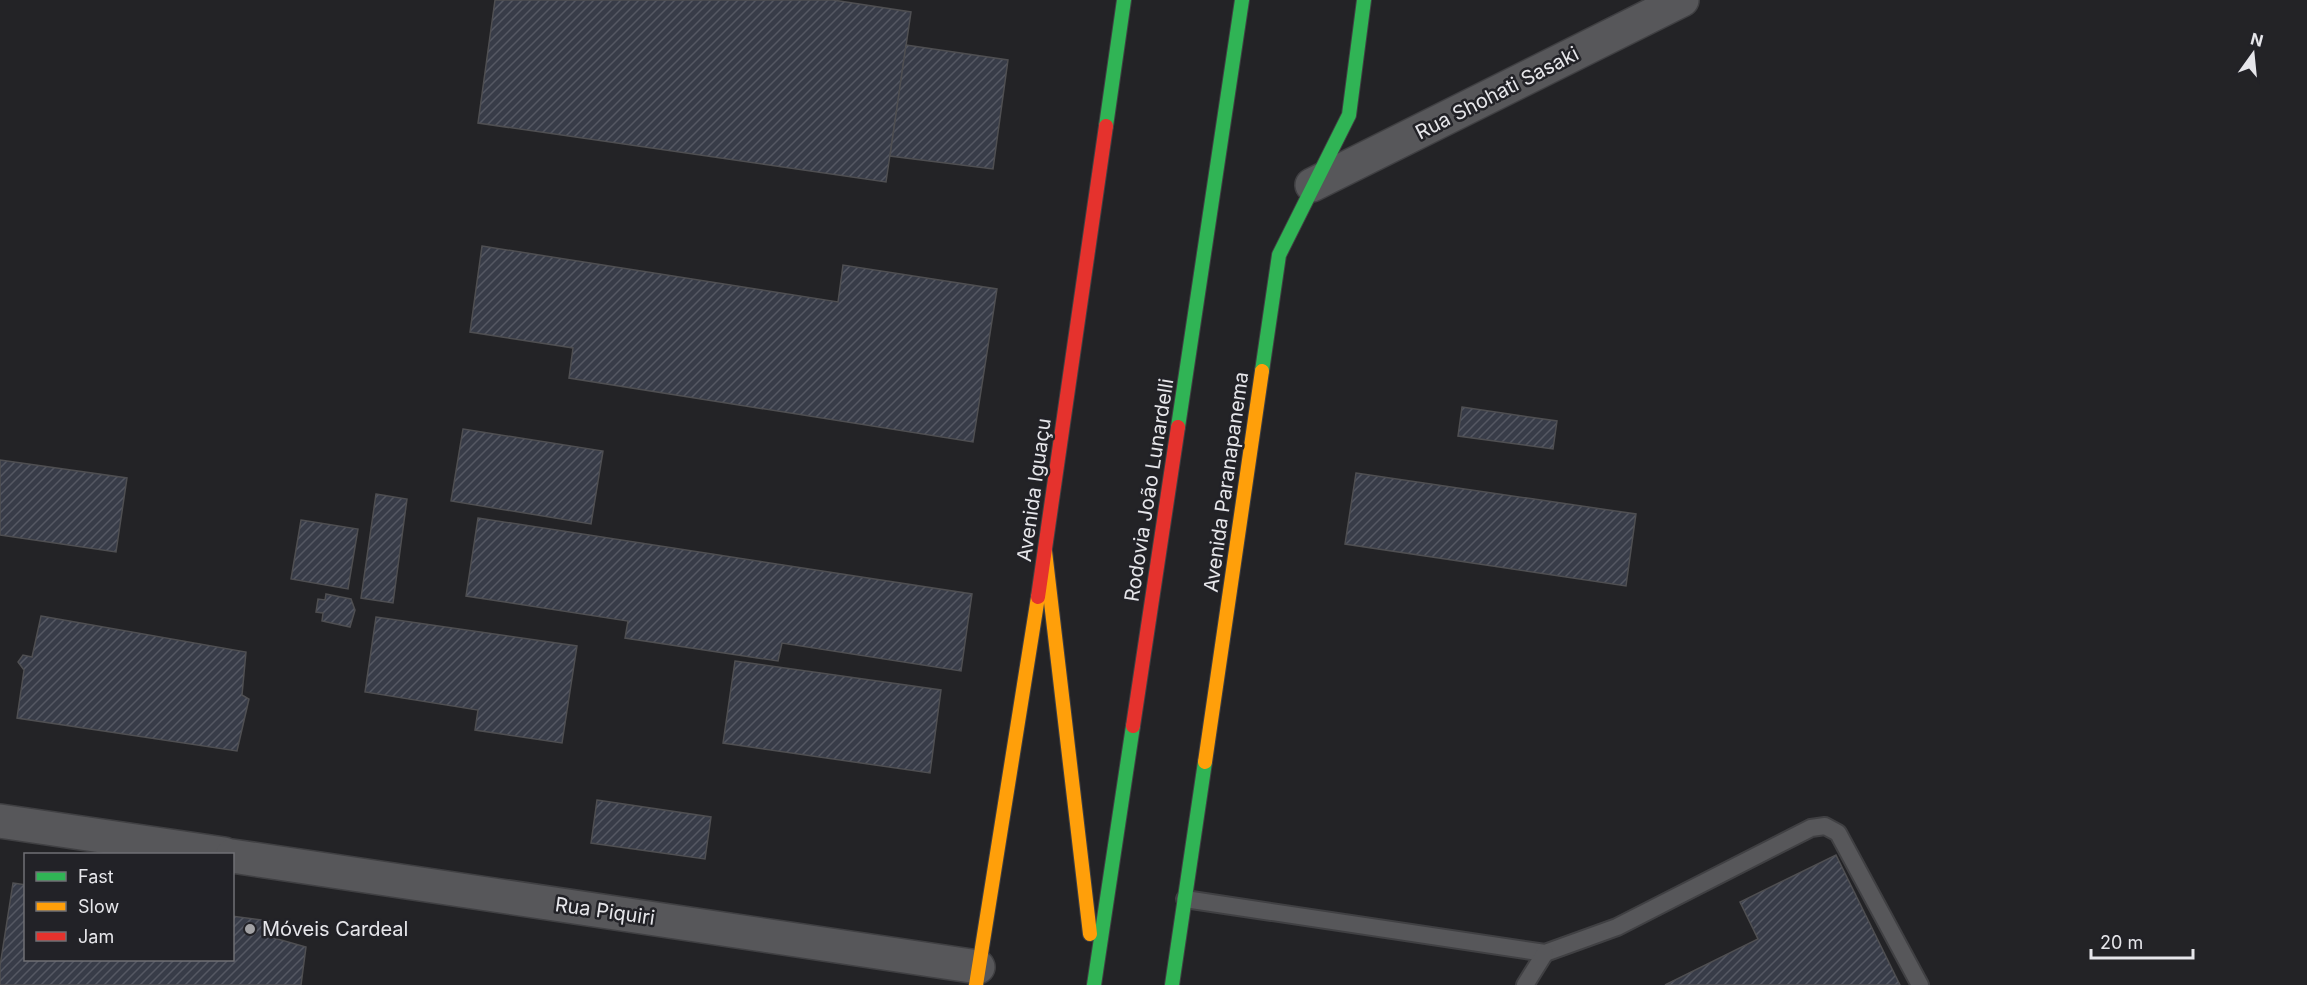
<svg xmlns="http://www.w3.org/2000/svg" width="2307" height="985" font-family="Inter,sans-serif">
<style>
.building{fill:url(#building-hatch);stroke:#4f4f52;stroke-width:1.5}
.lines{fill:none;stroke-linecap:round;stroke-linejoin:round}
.lane-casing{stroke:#404043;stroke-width:20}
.street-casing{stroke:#404043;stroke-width:36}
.fast-casing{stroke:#404043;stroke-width:16}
.slow-casing{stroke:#404043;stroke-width:16}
.jam-casing{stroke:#404043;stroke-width:16}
.lane{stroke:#57575a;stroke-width:16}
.street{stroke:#57575a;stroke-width:33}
.fast{stroke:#30b455;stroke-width:14}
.slow{stroke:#ff9f0a;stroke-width:14}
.jam{stroke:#e5322d;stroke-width:14}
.poi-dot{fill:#a2a2a5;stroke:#222227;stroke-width:2}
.labels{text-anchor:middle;stroke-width:5;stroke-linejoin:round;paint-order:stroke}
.street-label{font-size:20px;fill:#e6e6ea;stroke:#222227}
.poi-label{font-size:20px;fill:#e6e6ea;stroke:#222227;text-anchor:start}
</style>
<defs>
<pattern id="building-hatch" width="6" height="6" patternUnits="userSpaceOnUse" patternTransform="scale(1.5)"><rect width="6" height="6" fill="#383c48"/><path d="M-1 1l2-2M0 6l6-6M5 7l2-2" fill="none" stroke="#555863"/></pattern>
</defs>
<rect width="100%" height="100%" fill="#232326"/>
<!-- building -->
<g class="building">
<path d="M495,0H833L911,12L886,182L478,123Z"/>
<path d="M906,45L1008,60L993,169L890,156Z"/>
<path d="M482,246L838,302L843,265L997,289L973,442L569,378L573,348L470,332Z"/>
<path d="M1462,407L1557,421L1553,449L1458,436Z"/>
<path d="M463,429L603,451L591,524L451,501Z"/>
<path d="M0,460L127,478L116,552L0,535Z"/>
<path d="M1356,473L1636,514L1626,586L1345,544Z"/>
<path d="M376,494L407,499L393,603L361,598Z"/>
<path d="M478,518L972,594L961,671L782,643L778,661L625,638L628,621L466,596Z"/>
<path d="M301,520L358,529L348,589L291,579Z"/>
<path d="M326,594L351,599L355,610L350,627L322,621L323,613L316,612L318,599L325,600Z"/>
<path d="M41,616L246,652L242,695L249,699L237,751L17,718L24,670L18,662L23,655L32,657Z"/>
<path d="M376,617L577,646L562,743L475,730L478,710L365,692Z"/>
<path d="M735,661L941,690L930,773L723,743Z"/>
<path d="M597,800L711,817L705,859L591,843Z"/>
<path d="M1836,855L1900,985H1665L1758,939L1740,902Z"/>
<path d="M13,883L26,885V960H232V916L269,921L267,936L306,947L301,985H0V966Z"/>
</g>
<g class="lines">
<!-- lane casing -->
<g class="lane-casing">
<g id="lane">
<path d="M1185,899L1545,953L1617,927L1811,828L1825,826L1838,833L1920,985"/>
<path d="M1525,985L1545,953"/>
</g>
</g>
<!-- street casing -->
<g class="street-casing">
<g id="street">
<path d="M1312,185L1682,0"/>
<path d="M0,821L224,854"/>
<path d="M232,856L978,967"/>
</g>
</g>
<!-- fast casing -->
<g class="fast-casing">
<g id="fast">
<path d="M1106,126L1124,0"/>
<path d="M1262,371L1279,255L1349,115L1364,0"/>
<path d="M1178,427L1242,0"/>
<path d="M1094,985L1133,726"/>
<path d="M1172,985L1205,762"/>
</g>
</g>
<!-- slow casing -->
<g class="slow-casing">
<g id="slow">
<path d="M1045,551L1090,934"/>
<path d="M1205,762L1262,371"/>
<path d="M976,985L1038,597"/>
</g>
</g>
<!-- jam casing -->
<g class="jam-casing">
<g id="jam">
<path d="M1038,597L1106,126"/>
<path d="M1133,726L1178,427"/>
</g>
</g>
<!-- lane -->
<use href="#lane" class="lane"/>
<!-- street -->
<use href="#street" class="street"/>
<!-- fast -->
<use href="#fast" class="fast"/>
<!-- slow -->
<use href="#slow" class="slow"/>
<!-- jam -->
<use href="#jam" class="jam"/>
</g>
<!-- markers -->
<circle class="poi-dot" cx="250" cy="929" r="6"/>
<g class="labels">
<!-- street labels -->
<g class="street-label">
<text transform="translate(1497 93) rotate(-27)" y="7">Rua Shohati Sasaki</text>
<text transform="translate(1226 482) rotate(-82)" y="7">Avenida Paranapanema</text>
<text transform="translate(1034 490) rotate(-82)" y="7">Avenida Iguaçu</text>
<text transform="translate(1149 490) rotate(-81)" y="7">Rodovia João Lunardelli</text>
<text transform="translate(605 911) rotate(8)" y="7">Rua Piquiri</text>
</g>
<!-- poi labels -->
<g class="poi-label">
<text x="262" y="936">Móveis Cardeal</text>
</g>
</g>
<!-- legend -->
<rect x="24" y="853" width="210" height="108" fill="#222227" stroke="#707075" stroke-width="1.5"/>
<rect x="36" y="872" width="30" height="9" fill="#30b455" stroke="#707075" stroke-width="1.5"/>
<text x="78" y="883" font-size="18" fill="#e6e6ea">Fast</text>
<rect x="36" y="902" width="30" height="9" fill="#ff9f0a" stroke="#707075" stroke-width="1.5"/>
<text x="78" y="913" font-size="18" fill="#e6e6ea">Slow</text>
<rect x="36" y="932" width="30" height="9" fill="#e5322d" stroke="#707075" stroke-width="1.5"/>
<text x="78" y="943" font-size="18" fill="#e6e6ea">Jam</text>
<!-- north arrow -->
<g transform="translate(2253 54) rotate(15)" stroke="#222227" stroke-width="4.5" paint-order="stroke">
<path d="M0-4.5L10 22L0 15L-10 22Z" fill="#e6e6ea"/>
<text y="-9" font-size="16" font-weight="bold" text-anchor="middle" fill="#e6e6ea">N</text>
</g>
<!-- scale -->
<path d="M2091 949v9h102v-9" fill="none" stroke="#e6e6ea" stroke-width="3"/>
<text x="2100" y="949" font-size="18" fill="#e6e6ea" stroke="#222227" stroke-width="4.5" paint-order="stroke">20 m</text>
</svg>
